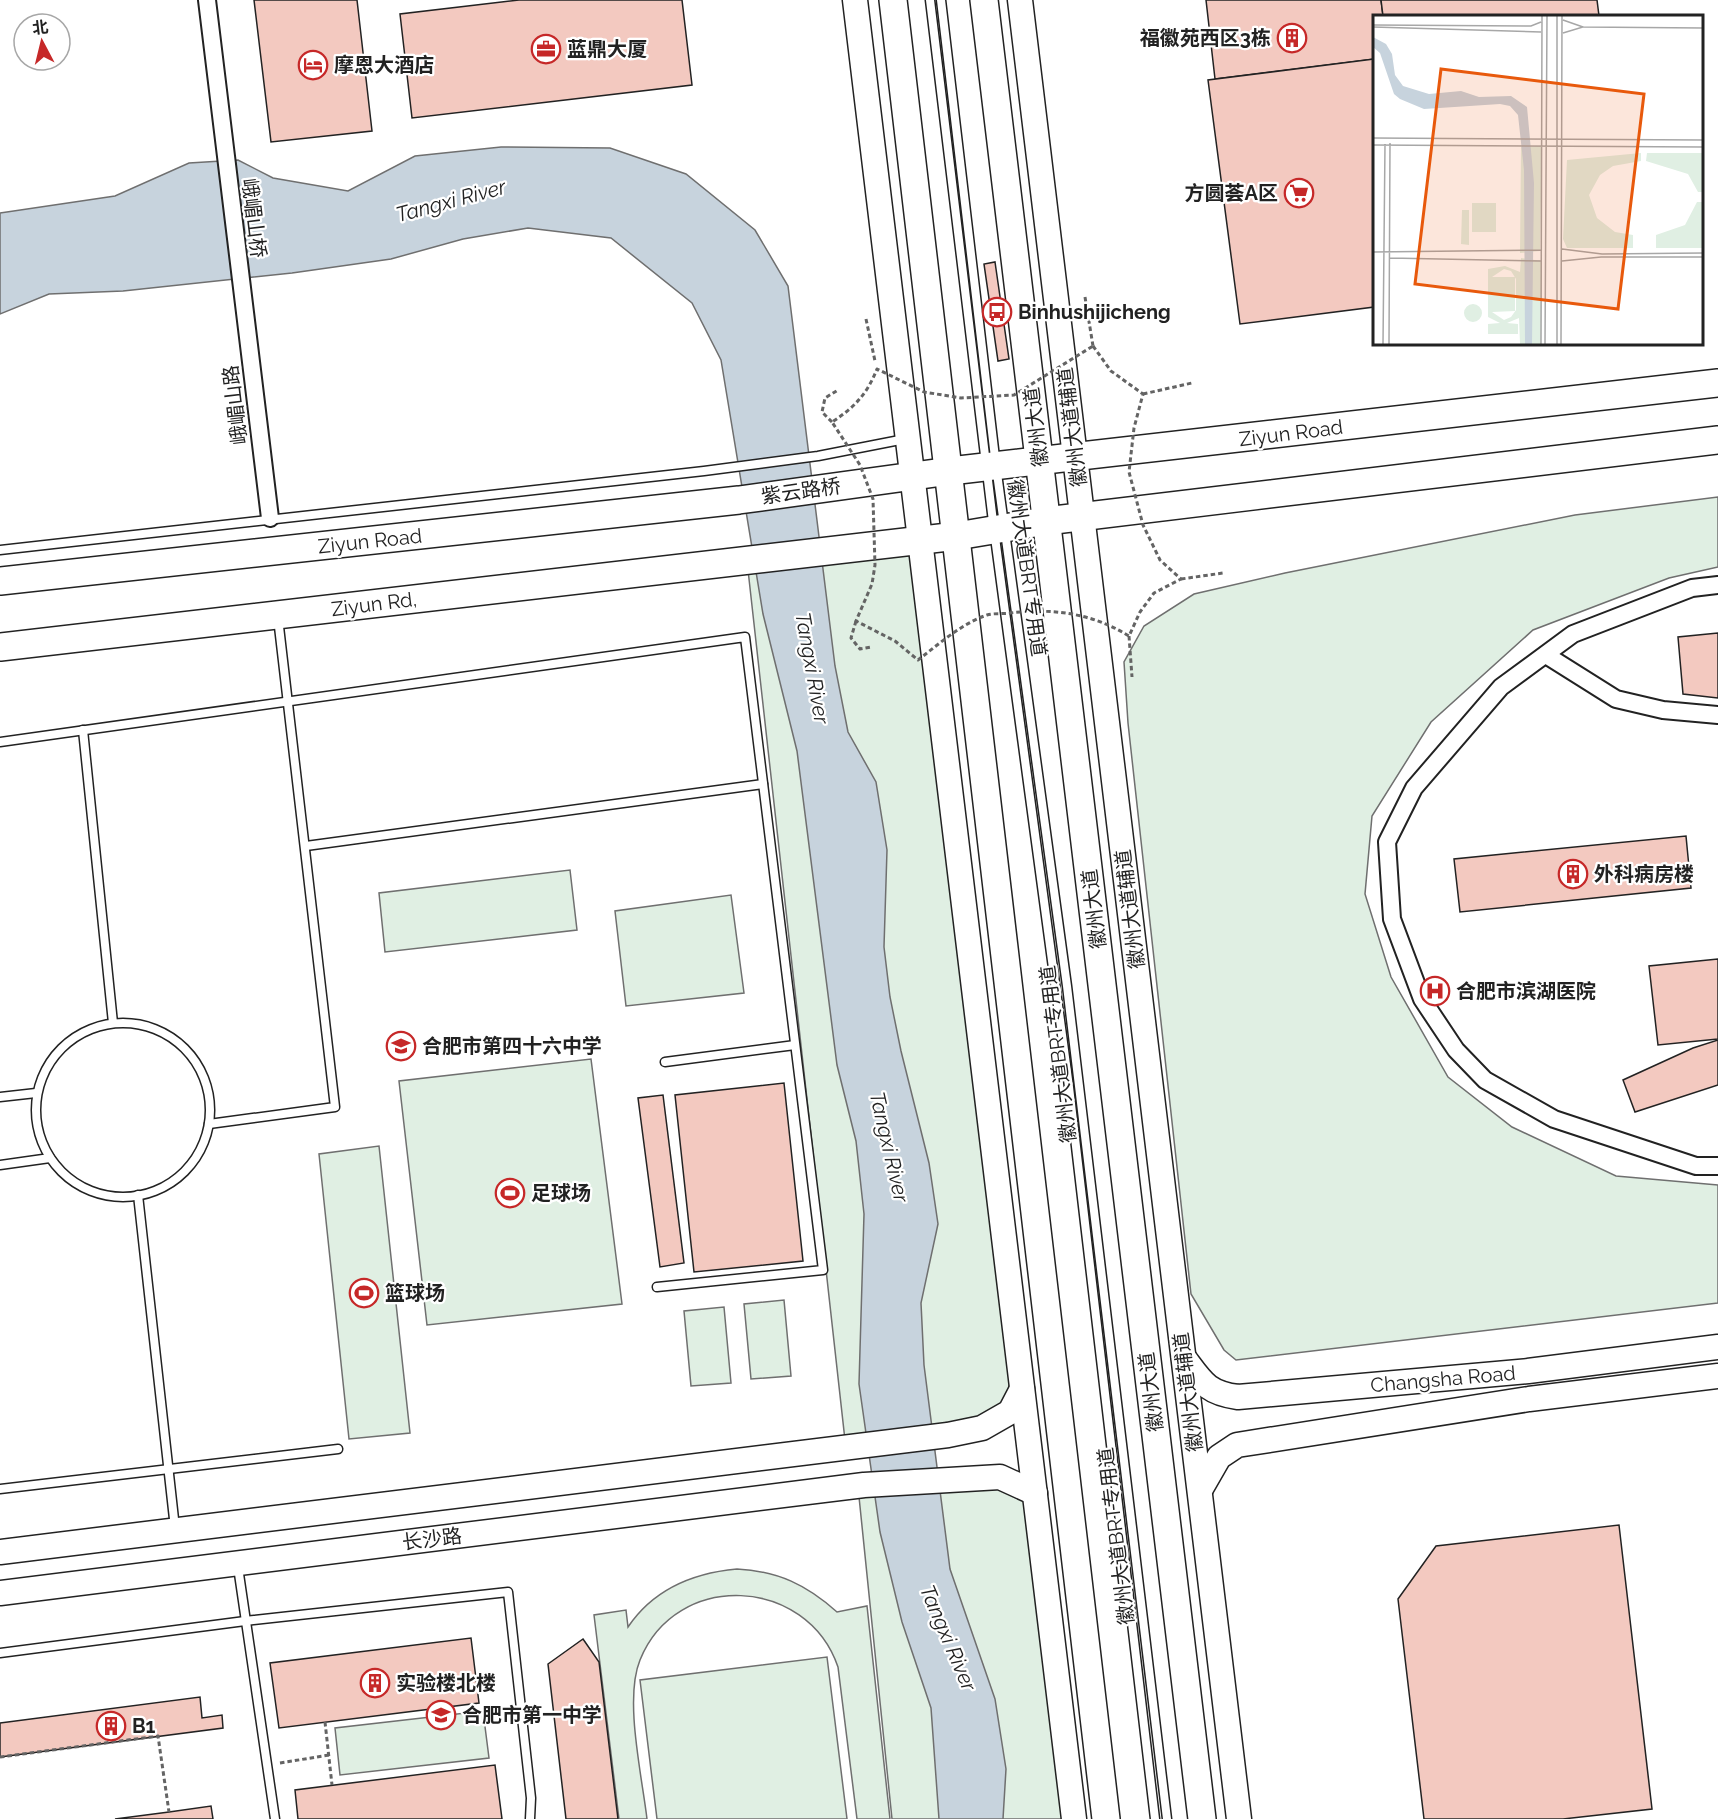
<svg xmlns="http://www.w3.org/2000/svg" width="1718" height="1819" font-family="Raleway,'Noto Sans SC',sans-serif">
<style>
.green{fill:#e0efe3;stroke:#6f6f6f;stroke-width:1.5}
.water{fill:#c7d3dd;stroke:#6f6f6f;stroke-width:1.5}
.building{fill:#f3c9c0;stroke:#222;stroke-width:1.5}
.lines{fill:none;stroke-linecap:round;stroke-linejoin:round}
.lane-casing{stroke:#222;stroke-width:11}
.street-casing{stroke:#222;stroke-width:20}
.secondary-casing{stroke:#222;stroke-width:27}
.primary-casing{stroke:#222;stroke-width:30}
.path{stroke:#646464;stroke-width:3;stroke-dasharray:4.5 3;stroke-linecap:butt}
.lane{stroke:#fff;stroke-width:8}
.street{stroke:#fff;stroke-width:16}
.secondary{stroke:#fff;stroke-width:24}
.primary{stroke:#fff;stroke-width:27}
.path-bridge{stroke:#646464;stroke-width:3;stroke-dasharray:4.5 3;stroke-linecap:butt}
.labels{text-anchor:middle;stroke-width:4.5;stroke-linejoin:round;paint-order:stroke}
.poi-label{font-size:20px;font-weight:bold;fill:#222;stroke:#fff;text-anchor:start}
.street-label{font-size:20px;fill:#222;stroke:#fff}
.water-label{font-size:21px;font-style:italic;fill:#222;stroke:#fff}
.inset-road{fill:none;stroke:#a7a7a7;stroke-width:1.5}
.view{fill:#e8590c;fill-opacity:0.15;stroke:#e8590c;stroke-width:3}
.inset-edge{fill:none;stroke:#222;stroke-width:3}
</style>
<rect width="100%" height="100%" fill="#fff"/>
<!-- green -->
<g class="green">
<path d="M1718,497V567L1669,578L1533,630L1431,722L1372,816L1365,894L1391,977L1448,1077L1512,1127L1616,1176L1718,1185V1303L1236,1360L1224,1350L1191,1294L1128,723L1124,662L1144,626L1194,594L1285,573L1575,515Z"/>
<path d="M921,539L1022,1389L1010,1412L846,1449L747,561Z"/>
<path d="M570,870L577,930L385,952L379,893Z"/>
<path d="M731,895L744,993L626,1006L615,911Z"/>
<path d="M591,1059L622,1304L427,1325L399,1081Z"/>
<path d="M379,1146L410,1433L349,1439L319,1154Z"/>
<path d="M784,1300L791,1376L751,1379L744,1304Z"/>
<path d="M724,1307L731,1383L691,1386L684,1311Z"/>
<path d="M954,1479L1035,1493L1074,1819H892L858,1487Z"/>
<path d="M737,1569C778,1571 807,1585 837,1612L867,1606L890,1819H857L838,1667C807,1576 676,1570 640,1660C624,1699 642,1776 647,1819H619L594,1615L626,1610L628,1627C653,1590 693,1573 737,1569Z"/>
<path d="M827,1657L847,1819H657L640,1680Z"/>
<path d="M483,1711L489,1758L340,1775L335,1728Z"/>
</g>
<!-- water -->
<path class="water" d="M501,147L610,148L686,174L755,230L788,286L835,666L848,732L876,782L887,850L884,947L890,997L901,1051L929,1163L938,1224L921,1303L924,1365L950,1569L995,1699L1006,1769L1003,1819H939L931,1708L902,1622L880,1532L859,1384L864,1214L856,1141L837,1065L797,751L763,614L721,360L692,303L611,238L528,228L463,239L391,259L292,273L123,291L49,294L0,314V213L115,196L189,163L238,160L273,178L348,191L415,156Z"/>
<!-- building -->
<g class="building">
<path d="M254,0H357L372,131L271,142Z"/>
<path d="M519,0H682L692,85L412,118L400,14Z"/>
<path d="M1206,0H1381L1383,16H1374V59L1215,79Z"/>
<path d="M1381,0H1597L1599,16H1383Z"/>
<path d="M1374,59V307L1240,324L1208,80Z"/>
<path d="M995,262L1009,359L998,361L984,264Z"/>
<path d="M1718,633V698L1683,694L1678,637Z"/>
<path d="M1686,836L1691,888L1460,912L1454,859Z"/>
<path d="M1718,959V1039L1658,1045L1649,966Z"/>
<path d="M1718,1040V1085L1635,1112L1623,1080L1693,1048Z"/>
<path d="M784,1083L803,1261L694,1272L675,1095Z"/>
<path d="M663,1095L684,1263L660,1267L638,1098Z"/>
<path d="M1619,1525L1652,1809L1563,1819H1424L1398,1599L1436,1546Z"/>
<path d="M471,1638L479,1703L279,1728L270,1663Z"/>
<path d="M583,1639L599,1662L618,1819H566L548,1664Z"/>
<path d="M200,1697L202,1718L222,1715L223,1728L0,1757V1723Z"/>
<path d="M495,1765L502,1819H298L295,1790Z"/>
<path d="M211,1806L213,1819H115L169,1812Z"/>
</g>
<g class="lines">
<!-- lane casing -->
<g class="lane-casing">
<g id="lane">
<path d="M930,0L994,530L1069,1087L1155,1819"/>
<path d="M941,0L996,466L1067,986L1167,1819"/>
<path d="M0,550L704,471L818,456L905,439"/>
<path d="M83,730L113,1023"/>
<path d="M0,742L745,637L823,1270L657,1287"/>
<path d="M306,846L763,784"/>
<circle cx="123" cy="1110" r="87"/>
<path d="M665,1062L795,1045"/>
<path d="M0,1097L36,1093"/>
<path d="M209,1124L335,1107L278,618"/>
<path d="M0,1165L50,1158"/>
<path d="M138,1195L175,1528"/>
<path d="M0,1489L338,1449"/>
<path d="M238,1567L275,1819"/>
<path d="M0,1653L245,1621L508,1592L531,1798L530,1819"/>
</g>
</g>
<!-- street casing -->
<g class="street-casing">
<g id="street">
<path d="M207,0L270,518"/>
<path d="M1718,585L1692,588L1573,634L1501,687L1414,788L1387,842L1392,919L1422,999L1456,1050L1485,1080L1554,1119L1696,1166H1718"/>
<path d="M1546,655L1616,699L1663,710L1718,715"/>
</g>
</g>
<!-- secondary casing -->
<g class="secondary-casing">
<g id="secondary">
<path d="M855,0L1074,1819"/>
<path d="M1020,0L1239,1819"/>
<path d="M1184,1358C1202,1382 1207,1393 1238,1397L1528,1371L1718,1347"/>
<path d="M1200,1490L1219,1457L1237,1445L1529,1399L1718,1376"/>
<path d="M0,1552L948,1435L982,1428L1010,1412L1022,1389"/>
<path d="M0,1593L864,1485L1000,1477L1035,1493"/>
</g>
</g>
<!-- primary casing -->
<g class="primary-casing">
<g id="primary">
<path d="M893,0L1106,1819"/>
<path d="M984,0L1202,1819"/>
<path d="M0,581L739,500L950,471L1718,383"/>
<path d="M0,647L957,536L1046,521L1718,440"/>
</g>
</g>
<!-- path -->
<g class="path">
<path d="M1085,297L1093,346"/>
<path d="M866,319L875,361"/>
<path d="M1143,394L1192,383"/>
<path d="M832,422L822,412L825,398L838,390"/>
<path d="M1181,579L1223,573"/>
<path d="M856,621L851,638L860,649L871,647"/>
<path d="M1129,636L1132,677"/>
<path d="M325,1722L332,1785"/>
<path d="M0,1757L158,1736L169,1812"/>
<path d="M280,1763L329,1755"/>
</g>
<!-- lane -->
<use href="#lane" class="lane"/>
<!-- street -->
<use href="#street" class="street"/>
<!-- secondary -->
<use href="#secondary" class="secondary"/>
<!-- primary -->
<use href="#primary" class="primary"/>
<!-- path-bridge -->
<path class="path-bridge" d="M1093,346L1111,371L1143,394L1134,428L1129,472L1143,525L1160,560L1181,579L1154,593L1140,612L1129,636C1092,613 1052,608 1010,613C1003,614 994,613 987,615C961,624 939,644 918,660L895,641L856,621L872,584L875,565L873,499L860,465L832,422C855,407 867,394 877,369L924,392L961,398L1014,395Z"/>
</g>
<!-- icons -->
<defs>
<g id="building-ring" transform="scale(1.5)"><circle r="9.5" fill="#fff" stroke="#c62828" stroke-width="1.5"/><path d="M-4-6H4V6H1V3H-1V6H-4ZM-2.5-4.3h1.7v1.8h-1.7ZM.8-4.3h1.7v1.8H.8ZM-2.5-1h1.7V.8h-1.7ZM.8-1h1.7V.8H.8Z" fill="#c62828"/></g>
<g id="office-ring" transform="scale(1.5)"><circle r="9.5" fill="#fff" stroke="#c62828" stroke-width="1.5"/><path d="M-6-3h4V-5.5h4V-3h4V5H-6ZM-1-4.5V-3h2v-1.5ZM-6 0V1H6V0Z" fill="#c62828"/></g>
<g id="hotel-ring" transform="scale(1.5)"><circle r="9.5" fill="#fff" stroke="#c62828" stroke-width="1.5"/><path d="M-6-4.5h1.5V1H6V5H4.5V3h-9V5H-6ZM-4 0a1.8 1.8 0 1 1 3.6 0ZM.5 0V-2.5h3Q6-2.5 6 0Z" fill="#c62828"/></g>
<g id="supermarket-ring" transform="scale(1.5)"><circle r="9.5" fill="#fff" stroke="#c62828" stroke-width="1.5"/><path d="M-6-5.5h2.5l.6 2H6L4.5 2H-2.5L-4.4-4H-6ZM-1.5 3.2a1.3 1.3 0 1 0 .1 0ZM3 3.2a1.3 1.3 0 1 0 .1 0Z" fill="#c62828"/></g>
<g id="bus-ring" transform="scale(1.5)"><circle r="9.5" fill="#fff" stroke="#c62828" stroke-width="1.5"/><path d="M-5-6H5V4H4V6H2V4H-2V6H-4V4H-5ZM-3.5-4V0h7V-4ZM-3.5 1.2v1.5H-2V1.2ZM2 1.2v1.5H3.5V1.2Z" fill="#c62828"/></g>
<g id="hospital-ring" transform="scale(1.5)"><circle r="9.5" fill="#fff" stroke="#c62828" stroke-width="1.5"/><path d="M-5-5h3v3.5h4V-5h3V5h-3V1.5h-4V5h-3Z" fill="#c62828"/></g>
<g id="school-ring" transform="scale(1.5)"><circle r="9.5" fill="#fff" stroke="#c62828" stroke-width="1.5"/><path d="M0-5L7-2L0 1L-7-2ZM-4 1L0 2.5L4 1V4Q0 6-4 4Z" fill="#c62828"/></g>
<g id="stadium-ring" transform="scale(1.5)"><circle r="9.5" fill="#fff" stroke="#c62828" stroke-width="1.5"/><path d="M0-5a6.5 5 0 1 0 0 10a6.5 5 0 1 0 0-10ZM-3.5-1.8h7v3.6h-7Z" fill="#c62828"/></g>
</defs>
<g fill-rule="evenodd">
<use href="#building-ring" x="1292" y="38"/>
<use href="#office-ring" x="546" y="49"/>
<use href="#hotel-ring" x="313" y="65"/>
<use href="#supermarket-ring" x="1299" y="193"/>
<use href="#bus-ring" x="997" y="312"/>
<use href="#building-ring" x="1573" y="874"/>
<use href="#hospital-ring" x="1435" y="991"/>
<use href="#school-ring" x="401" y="1046"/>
<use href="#stadium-ring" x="510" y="1193"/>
<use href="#stadium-ring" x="364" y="1293"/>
<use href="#building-ring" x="375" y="1683"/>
<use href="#school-ring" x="441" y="1715"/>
<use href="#building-ring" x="111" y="1726"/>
</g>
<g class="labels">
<!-- poi labels -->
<g class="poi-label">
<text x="1271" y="45" text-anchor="end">福徽苑西区3栋</text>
<text x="567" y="56">蓝鼎大厦</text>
<text x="334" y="72">摩恩大酒店</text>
<text x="1278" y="200" text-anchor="end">方圆荟A区</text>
<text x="1018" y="319">Binhushijicheng</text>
<text x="1594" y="881">外科病房楼</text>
<text x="1456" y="998">合肥市滨湖医院</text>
<text x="422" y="1053">合肥市第四十六中学</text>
<text x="531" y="1200">足球场</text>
<text x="385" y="1300">篮球场</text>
<text x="396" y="1690">实验楼北楼</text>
<text x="462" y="1722">合肥市第一中学</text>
<text x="132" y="1733">B1</text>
</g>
<!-- street labels -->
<g class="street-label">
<text transform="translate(254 218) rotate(83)" y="7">峨嵋山桥</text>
<text transform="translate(235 405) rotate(-97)" y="7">峨嵋山路</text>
<text transform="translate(1036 427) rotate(-97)" y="7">徽州大道</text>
<text transform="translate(1072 427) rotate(-97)" y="7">徽州大道辅道</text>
<text transform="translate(1291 433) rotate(-7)" y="7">Ziyun Road</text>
<text transform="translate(801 491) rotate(-8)" y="7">紫云路桥</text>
<text transform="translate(370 541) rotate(-6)" y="7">Ziyun Road</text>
<text transform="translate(1027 568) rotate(82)" y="7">徽州大道BRT专用道</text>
<text transform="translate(374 604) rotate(-7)" y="7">Ziyun Rd,</text>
<text transform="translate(1094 909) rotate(-97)" y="7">徽州大道</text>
<text transform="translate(1130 909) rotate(-97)" y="7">徽州大道辅道</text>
<text transform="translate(1058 1054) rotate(-97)" y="7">徽州大道BRT专用道</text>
<text transform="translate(1443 1379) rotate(-5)" y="7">Changsha Road</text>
<text transform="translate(1151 1392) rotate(-97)" y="7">徽州大道</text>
<text transform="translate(1188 1392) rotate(-97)" y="7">徽州大道辅道</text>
<text transform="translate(1116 1536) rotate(-97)" y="7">徽州大道BRT专用道</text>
<text transform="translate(432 1539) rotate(-7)" y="7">长沙路</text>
</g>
<!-- water labels -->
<g class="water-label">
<text transform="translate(451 201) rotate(-15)" y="7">Tangxi River</text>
<text transform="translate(812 668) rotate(80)" y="7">Tangxi River</text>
<text transform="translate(889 1147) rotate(77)" y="7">Tangxi River</text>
<text transform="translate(948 1638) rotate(67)" y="7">Tangxi River</text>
</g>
</g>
<!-- overview -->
<g transform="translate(1373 15)">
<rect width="330" height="330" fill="#fff"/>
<path d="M169,131L167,236L147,238L148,132ZM268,138V146L240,151L227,160L216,180L224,203L242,217L260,220V233H194L190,224L194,145ZM274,138H330V177H325L315,159L273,146ZM324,187H330V233H283V220L312,210ZM99,188H123V217H99ZM89,195H96V230L88,229ZM148,243L169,246L168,329H147L146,303L134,308L145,309V319H115V309L127,308L115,302V254L132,251L147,257ZM131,254L138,256L143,264V295L138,302L131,305L119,297L142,296V262H119ZM91 298a9 9 0 1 1 18 0a9 9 0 1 1-18 0Z" fill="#e0efe3" fill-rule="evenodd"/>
<path d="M0,22L13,29L19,39L22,60L30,71L56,79L88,76L106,82L138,81L154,92L161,168L159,329H152L151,155L145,100L137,91L127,89L51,94L27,84L21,79L7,38L0,32Z" fill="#c7d3dd"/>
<path class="inset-road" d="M190,5L210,12L190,18M0,10L158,11L168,7M0,12L168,17M210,12L330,13M0,123L330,125M0,130L330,132M189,234L229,239L330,238M0,237L168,235M17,243L168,246M189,246L228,242H330M10,329L12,129M16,329L17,128M168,329L169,1M172,329L174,1M184,329V1M188,329L189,1"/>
<path class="view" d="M68,54L271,79L245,294L42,269Z"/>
<rect width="330" height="330" class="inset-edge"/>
</g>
<!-- north arrow -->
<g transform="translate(42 42) rotate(353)"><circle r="28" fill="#ffffff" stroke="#a7a7a7" stroke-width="1.5"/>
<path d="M0-4.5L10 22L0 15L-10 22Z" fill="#c62828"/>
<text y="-9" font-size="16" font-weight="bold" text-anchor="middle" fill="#222222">北</text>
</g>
</svg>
